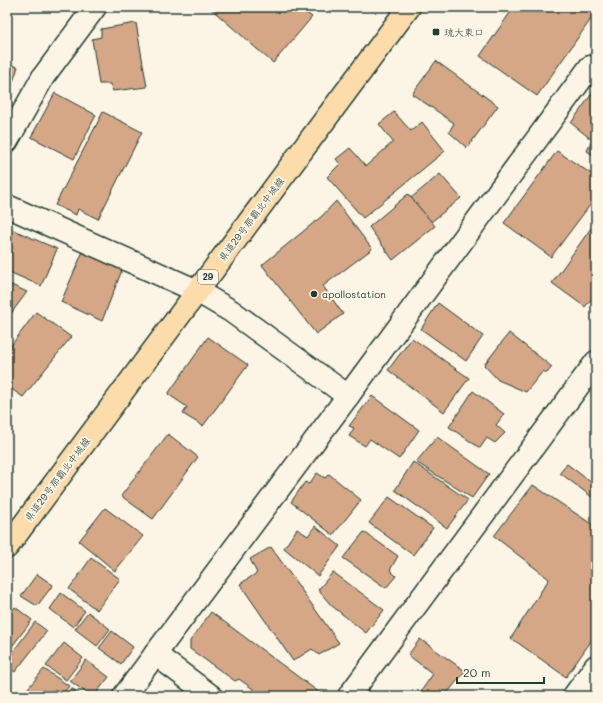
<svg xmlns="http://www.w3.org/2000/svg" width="603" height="703" font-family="Mali,'Klee One',sans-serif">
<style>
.building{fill:#d5a787;stroke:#1f3d34}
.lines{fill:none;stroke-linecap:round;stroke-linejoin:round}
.street-casing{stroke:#1f3d34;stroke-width:25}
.primary-casing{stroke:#1f3d34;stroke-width:25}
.street{stroke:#fcf5e5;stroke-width:22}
.primary{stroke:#fddcac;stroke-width:22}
.poi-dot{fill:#1f3d34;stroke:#fcf5e5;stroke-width:1.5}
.labels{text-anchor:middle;stroke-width:3.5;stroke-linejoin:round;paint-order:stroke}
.shield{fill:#fcf5e5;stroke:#617469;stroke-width:1}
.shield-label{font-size:9px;font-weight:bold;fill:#1f3d34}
.poi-label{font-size:10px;fill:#1f3d34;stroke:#fcf5e5;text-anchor:start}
.street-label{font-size:10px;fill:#1f3d34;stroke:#fcf5e5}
</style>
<rect width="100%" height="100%" fill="#fcf5e5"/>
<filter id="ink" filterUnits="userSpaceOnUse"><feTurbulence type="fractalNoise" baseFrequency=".025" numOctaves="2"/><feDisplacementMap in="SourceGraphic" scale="8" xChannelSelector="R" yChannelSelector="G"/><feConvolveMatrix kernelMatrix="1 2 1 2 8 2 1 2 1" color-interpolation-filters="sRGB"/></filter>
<g filter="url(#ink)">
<!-- building -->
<g class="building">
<path d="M209,7H299L312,17L273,63Z"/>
<path d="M514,7H596V12L537,96L480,56Z"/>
<path d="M136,23L147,87L113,91L110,84H99L92,39L101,37V29Z"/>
<path d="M436,61L498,106L467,148L449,132L454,123L412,94Z"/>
<path d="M7,63L18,67L8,97H7Z"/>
<path d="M596,88V157L587,151L592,140L571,123Z"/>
<path d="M55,93L96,115L74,159L31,137Z"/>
<path d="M103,112L142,132L98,219L78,209L76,215L55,205Z"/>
<path d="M394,112L411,131L422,122L445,151L363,218L327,177L340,164L336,159L350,148L366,166L393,142L379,124Z"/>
<path d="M557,151L596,177V197L551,257L504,223Z"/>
<path d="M440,174L461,198L431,222L411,198Z"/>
<path d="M408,194L435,226L393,260L369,227Z"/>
<path d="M336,201L372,249L323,286L343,314L316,334L262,265L322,216Z"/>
<path d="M9,228L57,249L41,286L7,271V233Z"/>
<path d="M591,228L596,231V293L585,307L552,283Z"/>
<path d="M84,249L124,265L102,321L61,302Z"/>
<path d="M7,283L27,292L7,319Z"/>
<path d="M438,303L483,336L466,361L421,329Z"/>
<path d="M36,312L71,337L23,397L7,386V351Z"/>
<path d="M509,333L552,367L547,373L543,371L526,392L498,380L484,365Z"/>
<path d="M208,337L248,365L203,426L183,414L187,407L168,394Z"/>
<path d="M412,338L469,378L444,412L388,370Z"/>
<path d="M473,391L504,414L496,425L505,433L495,443L487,438L480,448L449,427Z"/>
<path d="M372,396L419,430L399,459L370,439L365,446L349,436L354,428L349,426Z"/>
<path d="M168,434L198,457L153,519L121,496Z"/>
<path d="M437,437L489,474L472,498L416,462Z"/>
<path d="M413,462L468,500L447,528L395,490Z"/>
<path d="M567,464L596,486V500L560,473Z"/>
<path d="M317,473L325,478L329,474L361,500L333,535L291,502L305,482L309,484Z"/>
<path d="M533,485L596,527V634L566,677L511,638L549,579L494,536Z"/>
<path d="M389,497L433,528L413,555L369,523Z"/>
<path d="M105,508L143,536L115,571L79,541Z"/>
<path d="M315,526L340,546L318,576L284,548L297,529L308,536Z"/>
<path d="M364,532L398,556L390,570L396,576L386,588L343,558Z"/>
<path d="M271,547L339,643L319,655L312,649L293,661L240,584L257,573L250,559Z"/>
<path d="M91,558L120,579L97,610L69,589Z"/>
<path d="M333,572L384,610L366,633L332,606L318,590Z"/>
<path d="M37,574L53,585L37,606L21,596Z"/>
<path d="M61,593L85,611L73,627L50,609Z"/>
<path d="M15,607L32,620L7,653V618Z"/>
<path d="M88,612L110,629L97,646L75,629Z"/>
<path d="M211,612L324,696H253V689L239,679L235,681L190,649V641Z"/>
<path d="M35,622L47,631L15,672L7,666V660Z"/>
<path d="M112,631L133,647L121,664L99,648Z"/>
<path d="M420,639L465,671L445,696H422L419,694L433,674L408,655Z"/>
<path d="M64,643L83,658L66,680L46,666Z"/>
<path d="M86,660L109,677L94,696H91L70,681Z"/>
<path d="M44,669L69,686L61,696H28L24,693Z"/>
<path d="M71,688L83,696H65Z"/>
</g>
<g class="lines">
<!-- street casing -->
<g class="street-casing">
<g id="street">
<path d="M7,141L43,77L95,7"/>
<path d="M7,206L197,291L231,311L348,396"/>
<path d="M155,654L211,696"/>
<path d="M124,696L348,396L590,67L596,72"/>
<path d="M349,696L596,362"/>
<path d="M574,696L596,666"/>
</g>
</g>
<!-- primary casing -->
<g class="primary-casing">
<path id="primary" d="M7,547L409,7"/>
</g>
<!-- street -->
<use href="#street" class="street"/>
<!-- primary -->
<use href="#primary" class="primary"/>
</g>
</g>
<!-- markers -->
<g class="poi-dot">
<rect x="432" y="28" width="8" height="8" rx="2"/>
<circle cx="314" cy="294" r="4"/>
</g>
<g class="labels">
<!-- shield labels -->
<rect class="shield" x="198" y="270" width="20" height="14" rx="3"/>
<g class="shield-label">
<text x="208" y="280">29</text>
</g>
<!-- poi labels -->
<g class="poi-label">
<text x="444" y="36">琉大東口</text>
<text x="322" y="298">apollostation</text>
</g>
<!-- street labels -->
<g class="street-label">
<text transform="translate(251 219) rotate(-53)" y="4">県道29号那覇北中城線</text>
<text transform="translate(57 479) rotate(-53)" y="4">県道29号那覇北中城線</text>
</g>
</g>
<!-- margin -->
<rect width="603" height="703" fill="none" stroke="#fcf5e5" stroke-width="24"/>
<rect x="12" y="12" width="579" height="679" fill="none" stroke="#1f3d34" stroke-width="1.5" filter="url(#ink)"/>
<!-- scale -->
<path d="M457 677v6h87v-6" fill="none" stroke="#1f3d34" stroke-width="2"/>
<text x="463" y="677" font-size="12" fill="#1f3d34" stroke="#fcf5e5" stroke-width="3" paint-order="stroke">20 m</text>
</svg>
